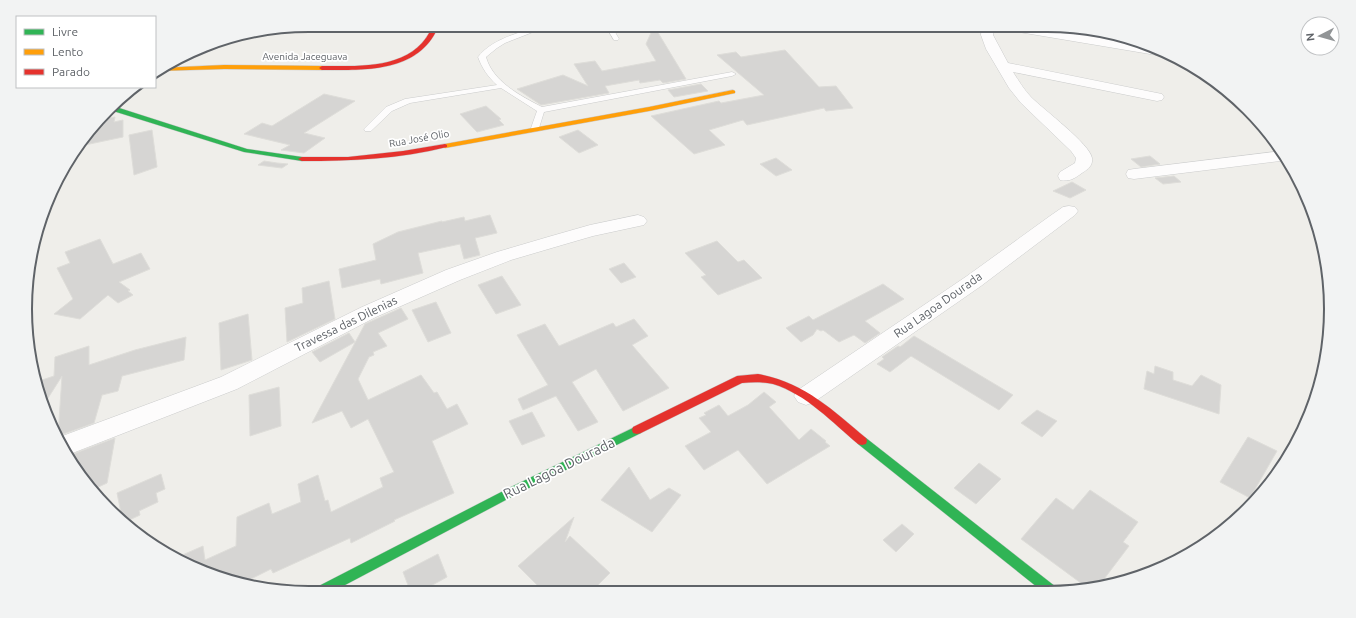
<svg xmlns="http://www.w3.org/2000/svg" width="1356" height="618" font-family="Ubuntu,sans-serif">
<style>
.building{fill:#d6d5d3;stroke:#deddd9}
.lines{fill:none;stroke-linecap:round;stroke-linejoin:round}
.lane-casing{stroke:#cbcccc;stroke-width:1}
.street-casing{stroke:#cbcccc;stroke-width:1}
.fast-casing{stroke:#cacacb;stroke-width:1}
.slow-casing{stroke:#cacacb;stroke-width:1}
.jam-casing{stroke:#cacacb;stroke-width:1}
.lane{fill:#fdfcfc;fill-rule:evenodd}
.street{fill:#fdfcfc;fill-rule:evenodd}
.fast{fill:#30b455;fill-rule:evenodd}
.slow{fill:#ff9f0a;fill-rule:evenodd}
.jam{fill:#e5322d;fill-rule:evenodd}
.labels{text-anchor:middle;stroke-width:3.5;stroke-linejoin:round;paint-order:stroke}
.far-street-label{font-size:10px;fill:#5f6368;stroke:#fff}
.street-label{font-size:12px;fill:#5f6368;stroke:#fff}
.near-street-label{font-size:14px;fill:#5f6368;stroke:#fff}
.rim{fill:none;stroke:#5f6368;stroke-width:2}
</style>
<rect width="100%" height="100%" fill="#efeeea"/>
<!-- building -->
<g class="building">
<path d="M654,26L686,79L663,83L660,80L640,83L639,80L605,86L609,93L541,105L517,89L563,75L588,86L574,64L595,61L602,71L656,61L646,44Z"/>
<path d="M785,50L819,87L836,86L853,108L826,111L824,108L747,125L743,120L709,130L725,145L694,154L651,116L719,101L721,103L764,95L717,55L736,52L741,57Z"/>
<path d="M701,84L708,91L674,97L668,90Z"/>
<path d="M324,94L355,101L304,133L325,138L304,153L281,150L290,145L244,134L262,123L272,126Z"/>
<path d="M486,106L501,119L499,120L504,125L477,132L460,114Z"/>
<path d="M115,117L114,122L123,120V137L80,146L102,119Z"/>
<path d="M152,130L157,167L134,175L129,135Z"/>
<path d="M578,130L598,145L579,153L559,137Z"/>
<path d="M1150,156L1160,164L1141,167L1131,159Z"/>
<path d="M776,158L792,170L776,176L760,164Z"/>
<path d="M264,161L277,163L288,164L282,168L258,165Z"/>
<path d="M1174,176L1181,182L1163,184L1155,178Z"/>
<path d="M1072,182L1086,190L1070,198L1053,191Z"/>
<path d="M490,215L497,233L475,238L480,255L464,259L460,244L418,253L423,273L381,284L380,279L342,288L339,269L376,260L373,244L398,232L442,221V222L464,217L465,221Z"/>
<path d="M100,239L113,264L141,253L150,269L119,282L130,290L128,291L133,295L118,303L108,295L80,319L54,314L73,299L57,268L70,263L65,252Z"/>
<path d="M717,241L738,262L744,260L762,278L718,295L701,277L706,275L685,253Z"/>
<path d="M624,263L636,277L621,283L609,269Z"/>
<path d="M502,276L521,305L496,314L478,285Z"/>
<path d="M329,281L335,319L287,342L285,308L303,303L302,288Z"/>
<path d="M883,284L904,299L865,321L880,333L865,343L854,335L839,342L823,330L821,331L817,329L813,335L801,342L786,328L809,316L813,320Z"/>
<path d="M436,302L451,333L428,342L412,310Z"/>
<path d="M401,308L408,319L378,333L387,346L373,352L374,355L369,357L358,379L368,400L421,375L434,393L437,392L447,409L457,404L468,424L432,441L454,493L394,520L395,521L351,543L350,538L273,573L271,569L241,584L201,571L178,557L203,546L205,560L236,546L237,517L269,503L272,514L301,502L298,484L318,475L325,501L328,500L331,512L383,487L380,478L394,472L368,419L351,428L342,411L312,423L365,324Z"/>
<path d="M248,314L252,360L221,370L219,323Z"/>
<path d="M634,319L648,336L632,345L669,388L623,411L596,369L572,382L598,422L578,431L556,396L523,410L518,399L548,385L517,335L545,324L559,346L613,323L616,327Z"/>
<path d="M349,333L355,342L320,362L312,352Z"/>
<path d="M914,336L1013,395L999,410L911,356L890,372L877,364L884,359L882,357L898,346L900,347Z"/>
<path d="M186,337L184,360L122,376L118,391L102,395L94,423L58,436L62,376L43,406L36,382L54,376L55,357L89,346V365L135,350Z"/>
<path d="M1155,366L1173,372V380L1192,386L1201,375L1221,385L1219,414L1144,389L1147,371L1154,374Z"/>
<path d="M279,387L281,426L250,436L249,395Z"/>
<path d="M764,392L776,402L769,407L799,440L811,429L826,441L825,442L830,446L767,484L738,450L704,470L685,446L711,432L699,418L706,415L704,413L719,405L728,416L748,405Z"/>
<path d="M1037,410L1057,421L1042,437L1021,423Z"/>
<path d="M532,412L545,436L522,445L509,421Z"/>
<path d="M1248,437L1277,451L1250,498L1220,482Z"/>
<path d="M115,438L107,483L94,489L68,456Z"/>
<path d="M979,463L1001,479L976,504L954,488Z"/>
<path d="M629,467L650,500L669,488L681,495L652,532L601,500Z"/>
<path d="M161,474L165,489L156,493L158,502L139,511L140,515L123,523L117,493Z"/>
<path d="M1090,490L1138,522L1123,542L1129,546L1098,587L1089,589L1021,539L1056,498L1073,510Z"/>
<path d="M574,517L565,542L570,536L610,573L591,592H544L518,566Z"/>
<path d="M902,524L914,534L896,552L883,540Z"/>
<path d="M438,554L447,577L418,593H411L403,572Z"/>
</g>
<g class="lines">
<!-- lane casing -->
<g class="lane-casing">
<g id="lane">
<path d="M542,25H551L505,43L497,48L486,57C493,82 521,96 542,107L732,72L736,74L732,76L544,112L539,128L535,130L531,128L537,111L501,88L410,103L392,111L371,131H365L364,129L386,107L405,99L497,85C488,77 482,68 478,57C493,38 520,33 542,25Z"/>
<path d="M605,25H611L619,39L618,40H614Z"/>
</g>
</g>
<!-- street casing -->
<g class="street-casing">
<g id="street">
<path d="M982,25H994L993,35L1008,63L1157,93L1162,94L1164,97L1162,100L1157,101L1013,72C1019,81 1024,90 1031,97C1044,110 1090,144 1092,158C1093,166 1088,169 1082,173C1075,178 1070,182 1060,180L1058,176L1060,172L1075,163L1076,158L1071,151L1021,103L1009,88L986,49L981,35Z"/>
<path d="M995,25H1023L1157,47L1168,53L1162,56L1001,29L997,28Z"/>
<path d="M1283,151L1288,160L1134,179L1128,178L1126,174L1128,170L1134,169Z"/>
<path d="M1069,206L1075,207L1078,211L1075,215L981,286L814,402L806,405L798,402L794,396L798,390L967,276L1050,216L1063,207Z"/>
<path d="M638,215L644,217L647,221L644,225L593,236L562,245L511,260L460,280L376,317L237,389L70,454L67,455L57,438L221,377L362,307L446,270L497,252L548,237L590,225Z"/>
</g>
</g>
<!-- fast casing -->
<g class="fast-casing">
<g id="fast">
<path d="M113,106L247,149L302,157L306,159L302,161L244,152L110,110Z"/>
<path d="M637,426L641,427L642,430L641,433L521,492L330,593H311L313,589L513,486Z"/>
<path d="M862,437L866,438L1056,587L1058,591H1042L858,444L857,441L858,438Z"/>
</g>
</g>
<!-- slow casing -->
<g class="slow-casing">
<g id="slow">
<path d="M224,65L322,66L325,68L322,70L224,69L155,71L160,68Z"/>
<path d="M733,90L735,91V93L649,111L445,148L442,146L445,144L649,107Z"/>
</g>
</g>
<!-- jam casing -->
<g class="jam-casing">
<g id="jam">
<path d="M433,25H439C420,73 366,70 322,70L319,68L322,66C363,66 415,70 433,25Z"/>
<path d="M445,144L447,145V147C400,159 351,161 302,161L298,159L302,157H348L403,151Z"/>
<path d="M758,374C805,383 831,409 866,438L867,441L866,444L862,445L858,444C833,423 806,394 773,384C763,382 753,382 742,383L641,433L637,434L633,433L632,430L633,427L737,376Z"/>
</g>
</g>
<!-- lane -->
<use href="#lane" class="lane"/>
<!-- street -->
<use href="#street" class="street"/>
<!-- fast -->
<use href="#fast" class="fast"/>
<!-- slow -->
<use href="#slow" class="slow"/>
<!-- jam -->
<use href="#jam" class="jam"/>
</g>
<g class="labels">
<!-- far-street labels -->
<g class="far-street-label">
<text x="305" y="60">Avenida Jaceguava</text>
<text transform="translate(419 138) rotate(-10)" y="4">Rua José Olio</text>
</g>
<!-- street labels -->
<g class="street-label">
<text transform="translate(938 305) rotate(-35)" y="4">Rua Lagoa Dourada</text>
<text transform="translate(346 324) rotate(-26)" y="4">Travessa das Dilenias</text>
</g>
<!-- near-street labels -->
<g class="near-street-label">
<text transform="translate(559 468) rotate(-26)" y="5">Rua Lagoa Dourada</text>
</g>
</g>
<!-- crop -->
<path d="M0 0H1356V618H0ZM309 32H1047A277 277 0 0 1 1324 309V309A277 277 0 0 1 1047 586H309A277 277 0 0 1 32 309V309A277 277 0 0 1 309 32Z" fill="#f2f3f3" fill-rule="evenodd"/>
<path class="rim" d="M309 32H1047A277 277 0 0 1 1324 309V309A277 277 0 0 1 1047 586H309A277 277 0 0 1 32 309V309A277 277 0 0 1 309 32Z"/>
<!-- legend -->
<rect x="16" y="16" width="140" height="72" fill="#ffffff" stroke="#bfc1c3"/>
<rect x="24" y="29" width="20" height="6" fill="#30b455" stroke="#bfc1c3"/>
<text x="52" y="36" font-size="12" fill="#5f6368">Livre</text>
<rect x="24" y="49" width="20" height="6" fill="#ff9f0a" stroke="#bfc1c3"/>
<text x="52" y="56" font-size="12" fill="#5f6368">Lento</text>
<rect x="24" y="69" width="20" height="6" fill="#e5322d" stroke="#bfc1c3"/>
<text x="52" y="76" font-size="12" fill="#5f6368">Parado</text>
<!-- north arrow -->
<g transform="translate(1320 36) rotate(264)"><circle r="19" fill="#ffffff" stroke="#bfc1c3"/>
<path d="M0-3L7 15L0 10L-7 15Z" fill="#919496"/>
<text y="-6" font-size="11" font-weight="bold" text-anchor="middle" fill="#5f6368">N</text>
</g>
</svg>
